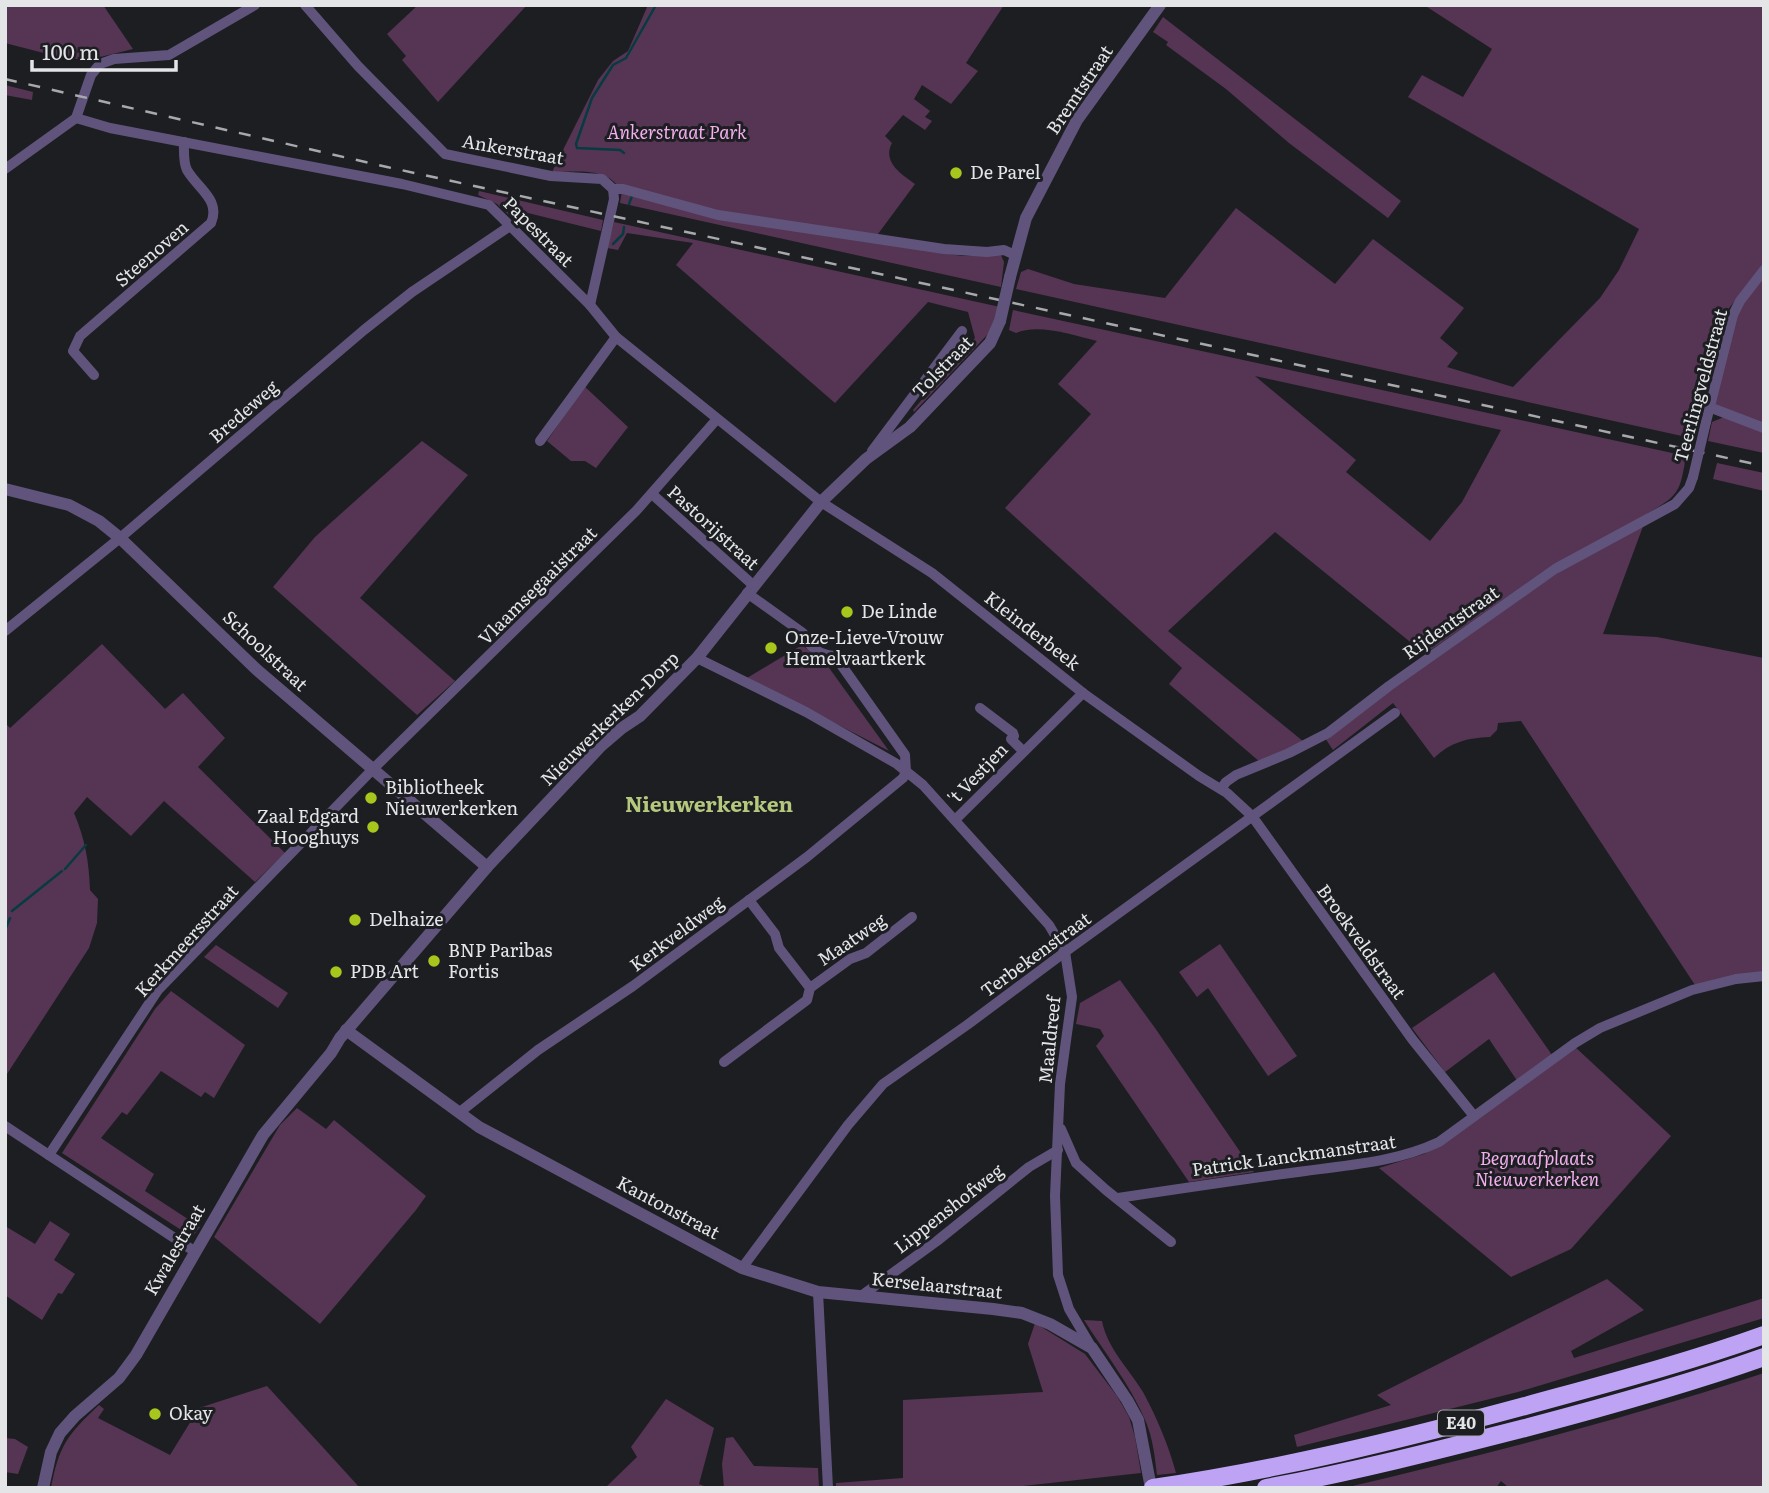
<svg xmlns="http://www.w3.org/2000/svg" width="1769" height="1493" font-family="Literata,serif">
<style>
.green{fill:#553553;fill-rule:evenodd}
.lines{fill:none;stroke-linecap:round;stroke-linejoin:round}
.stream{stroke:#083a42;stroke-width:2.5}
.minor{stroke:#61547c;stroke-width:10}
.tertiary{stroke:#61547c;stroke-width:12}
.motorway{stroke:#bea3f4;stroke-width:18}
.rail{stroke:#a8a9ac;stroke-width:2.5;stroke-dasharray:12 12;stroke-linecap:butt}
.minor-bridge{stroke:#61547c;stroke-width:10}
.tertiary-bridge{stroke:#61547c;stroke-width:12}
.poi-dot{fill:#a8c71c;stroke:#1d1e22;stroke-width:2.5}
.labels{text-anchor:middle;stroke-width:6;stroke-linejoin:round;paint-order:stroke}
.shield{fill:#1d1e22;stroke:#a8a9ac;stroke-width:2}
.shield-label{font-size:16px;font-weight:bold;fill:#e4e5e7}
.street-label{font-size:18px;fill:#e4e5e7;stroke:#1d1e22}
.park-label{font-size:18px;font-style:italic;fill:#f3aeee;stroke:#1d1e22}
.poi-label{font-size:18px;fill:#e4e5e7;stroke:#1d1e22;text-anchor:start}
.quarter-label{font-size:21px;font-weight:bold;fill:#b5c87e;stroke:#1d1e22}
</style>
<rect width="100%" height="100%" fill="#1d1e22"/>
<!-- green -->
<g class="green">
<path d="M5,5H103L133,49L92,59H67L5,43Z"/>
<path d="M418,5H527L438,102L402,60L406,56L387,34Z"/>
<path d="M648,5H1004L966,63L978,71L951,104L922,85L914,99L930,111L925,117L932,121L925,130L903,115L885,136L892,143C882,162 901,174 915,184L875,238L728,213L618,186C604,167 574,172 552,172L598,80L613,61L628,51Z"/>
<path d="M1424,5H1764V264L1726,312L1691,438L1016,289L1021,272L1028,269L1074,284L1165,298L1236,208L1335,284L1373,239L1464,308L1440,338L1458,353L1447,367L1513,387L1600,298L1619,270L1639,229L1408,97L1422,75L1463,97L1492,49Z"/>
<path d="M1163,17L1401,201L1388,218L1289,143L1226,89L1166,45L1168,42L1153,32Z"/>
<path d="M5,85L33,92L32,100L5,95Z"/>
<path d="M479,191L603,220L601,231L528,213L516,222L497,204L478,195Z"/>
<path d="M622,191L874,242L962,256L1001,255L1004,262L1001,287L620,203Z"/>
<path d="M614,222L1000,307L993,326L987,335L914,412L913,410L975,338L968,312L928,302L835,403L676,265L693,243L627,233L618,250L607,248Z"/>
<path d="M1762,277L1764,279V424L1717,407L1714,403L1736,314Z"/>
<path d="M1013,310L1686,456C1680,491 1680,495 1648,513L1603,634L1657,637L1764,658V972L1735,975L1695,985L1521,721L1498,723L1497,730L1490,737C1467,738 1451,742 1434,758L1393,703L1333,750L1325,738L1414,672L1559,572L1554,564L1425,654L1275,532L1168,631L1304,742L1260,762L1169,684L1182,668L1005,508L1091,414L1058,384L1097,341C1074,335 1037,323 1016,333L1009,330ZM1255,376L1501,430L1462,502L1430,541L1346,472L1356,460Z"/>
<path d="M584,386L628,427L596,468L585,461H571L547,441Z"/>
<path d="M1724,417L1764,431V453L1708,441L1712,422Z"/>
<path d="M422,441L468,475L360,598L455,681L417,715L273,587L315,537Z"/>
<path d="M1717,463L1764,473V491L1713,479Z"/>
<path d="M102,644L165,709L183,693L225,738L198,767L285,853L255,882L164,801L131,836L87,797L74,813C85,839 89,861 90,890L98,899L97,923L89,948L5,1077V723L10,728Z"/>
<path d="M802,645L827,665L889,751L747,678Z"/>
<path d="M1220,944L1297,1056L1268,1076L1208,988L1197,997L1179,972Z"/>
<path d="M216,945L288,993L278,1008L204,957Z"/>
<path d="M1494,972L1552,1055L1518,1082L1489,1039L1445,1072L1412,1028Z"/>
<path d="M1120,980L1155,1028L1254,1172L1189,1182L1096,1046L1104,1036L1100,1029L1076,1024L1080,1003Z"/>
<path d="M171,991L245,1045L214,1098L205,1092L201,1097L161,1071L127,1115L122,1112L101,1138L154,1174L145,1191L200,1227L192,1237L62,1153L155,1009Z"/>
<path d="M1574,1046L1671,1136L1571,1249L1511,1277L1379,1168L1424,1154L1441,1144Z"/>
<path d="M297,1108L326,1129L334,1120L426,1196L416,1210L320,1324L214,1237L280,1125Z"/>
<path d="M50,1221L70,1234L54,1260L75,1274L62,1294L58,1293L42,1320L5,1295V1226L35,1244Z"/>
<path d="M1607,1279L1644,1310L1571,1351L1574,1358L1764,1298V1318L1518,1392L1297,1447L1294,1435L1391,1405L1377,1395Z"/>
<path d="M1084,1320L1102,1321C1107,1348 1129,1369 1143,1392C1157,1418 1168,1444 1176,1473L1157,1475C1155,1458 1153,1439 1146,1422C1131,1386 1105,1353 1084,1320Z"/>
<path d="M1035,1323L1085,1354L1117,1396L1129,1417L1135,1437L1141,1473L1005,1488H836V1483L903,1478V1400L1043,1392L1028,1344Z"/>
<path d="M1764,1373V1488H1509L1501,1481L1496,1488H1344C1485,1455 1625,1419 1764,1373Z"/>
<path d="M267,1386L360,1488H51C59,1445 68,1434 99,1405L104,1409L98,1418L170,1455L199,1408Z"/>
<path d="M666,1399L714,1428L699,1484L709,1488H605L637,1457L631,1447Z"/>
<path d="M733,1437L754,1466L818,1468L819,1488H724L722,1464L726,1438Z"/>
<path d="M5,1438L15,1439L28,1447L18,1474L5,1472Z"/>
</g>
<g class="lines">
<!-- stream -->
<g class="stream">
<path d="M624,153L620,150L577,148L576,144L592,98L613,65L626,58L656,5"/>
<path d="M629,204L633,193"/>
<path d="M613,244L623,234L624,227"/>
<path d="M65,869L86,845"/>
<path d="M12,911L62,871"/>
<path d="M5,930L10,918"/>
</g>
<!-- minor -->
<g class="minor">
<path d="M305,5L358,66L445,154L551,176L602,179L613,189L614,199L590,305"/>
<path d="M76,118L110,128L402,184L489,205L590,305L616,337L821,502L932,573L1083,693L1199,776L1227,793L1252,816L1412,1039L1474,1116"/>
<path d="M5,169L76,118L91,75L100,64L114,59L169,55L255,5"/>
<path d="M613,189H623L718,215L944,249L987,252L1004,250L1015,255"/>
<path d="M94,375L73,351L80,336L211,223C221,200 198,189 187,170C183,162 184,151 184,142"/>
<path d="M1709,407L1764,428"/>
<path d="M1706,422L1733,315L1740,301L1764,270"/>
<path d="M540,441L616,337"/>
<path d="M872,451L962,331"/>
<path d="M652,494L753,585"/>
<path d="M5,631L120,538L364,330L412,292L510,226"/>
<path d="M697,658L806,712L897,764L923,785L1049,925L1065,952L1072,997L1060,1084L1055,1196L1058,1275L1069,1309L1092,1348"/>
<path d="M980,708L1013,733L1014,736L1011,739L1023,751"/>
<path d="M1221,789L1226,782L1236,775L1289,753L1328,733L1389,686L1555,569L1675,504L1689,488L1693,477"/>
<path d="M955,820L1083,693"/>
<path d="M810,988L850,959L866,953L912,917"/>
<path d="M724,1062L807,1000L810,988L779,948L775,934L749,900"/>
<path d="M460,1112L538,1050L633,986L807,857L903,778L906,772L905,755L835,656C820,655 809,648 803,633L747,593"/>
<path d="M5,1126L194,1251"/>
<path d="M1061,1129L1076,1163L1106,1190L1171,1242"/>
<path d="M49,1155L158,990L373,769L636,511L717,419"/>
<path d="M1118,1198C1178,1189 1238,1180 1298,1172C1347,1165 1394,1163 1439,1142L1575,1043L1600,1028L1692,990L1736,979L1764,976"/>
<path d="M742,1268L848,1125L883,1084L967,1025L1065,952L1395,713"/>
<path d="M818,1292L828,1488"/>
<path d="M861,1296L937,1241L1029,1167L1058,1150"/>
</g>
<!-- tertiary -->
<g class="tertiary">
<path d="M1010,277L1026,218L1077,120L1160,5"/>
<path d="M5,489L69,505L99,521L120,538L256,669L487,867"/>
<path d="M346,1030L479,1127L742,1268L818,1292L993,1309L1022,1313L1050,1324L1092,1348L1127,1400L1138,1420L1151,1488"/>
<path d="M43,1488L51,1452L60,1433L75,1416L119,1378L136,1355L263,1135L331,1053L340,1038L487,867L601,746L622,728L640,716L697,658L821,502L866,459L910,427L990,343L1000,321"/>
</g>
<!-- motorway -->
<g class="motorway">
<path d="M1153,1488C1278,1470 1403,1439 1525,1406C1605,1384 1686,1363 1764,1335"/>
<path d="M1266,1488C1353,1472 1439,1450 1525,1428C1605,1407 1685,1385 1764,1357"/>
</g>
<!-- rail -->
<path class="rail" d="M5,79L387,167L1764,466"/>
<!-- minor-bridge -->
<path class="minor-bridge" d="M1693,477L1706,422"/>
<!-- tertiary-bridge -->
<path class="tertiary-bridge" d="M1000,321L1010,277"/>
</g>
<!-- markers -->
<g class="poi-dot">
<circle cx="956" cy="173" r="7"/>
<circle cx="847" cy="612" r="7"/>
<circle cx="771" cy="648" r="7"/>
<circle cx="371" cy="798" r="7"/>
<circle cx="373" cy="827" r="7"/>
<circle cx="355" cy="920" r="7"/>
<circle cx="434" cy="961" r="7"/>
<circle cx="336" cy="972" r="7"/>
<circle cx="155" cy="1414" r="7"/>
</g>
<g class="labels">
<!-- shield labels -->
<rect class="shield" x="1438" y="1410.5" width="46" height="25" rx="5"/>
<g class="shield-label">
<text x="1461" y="1429">E40</text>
</g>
<!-- street labels -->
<g class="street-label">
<text transform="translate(1080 90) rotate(-56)" y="6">Bremtstraat</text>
<text transform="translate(513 150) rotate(10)" y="6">Ankerstraat</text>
<text transform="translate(538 232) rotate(45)" y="6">Papestraat</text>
<text transform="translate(152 254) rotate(-41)" y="6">Steenoven</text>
<text transform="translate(943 367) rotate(-46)" y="6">Tolstraat</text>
<text transform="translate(1701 386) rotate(-75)" y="6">Teerlingveldstraat</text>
<text transform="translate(244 412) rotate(-41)" y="6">Bredeweg</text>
<text transform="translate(713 528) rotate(42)" y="6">Pastorijstraat</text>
<text transform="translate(538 586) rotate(-45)" y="6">Vlaamsegaaistraat</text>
<text transform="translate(1451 623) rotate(-35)" y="6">Rijdentstraat</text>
<text transform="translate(1032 631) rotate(38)" y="6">Kleinderbeek</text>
<text transform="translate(265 651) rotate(43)" y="6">Schoolstraat</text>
<text transform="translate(610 719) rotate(-44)" y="6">Nieuwerkerken-Dorp</text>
<text transform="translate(978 774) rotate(-46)" y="6">'t Vestjen</text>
<text transform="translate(677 934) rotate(-37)" y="6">Kerkveldweg</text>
<text transform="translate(852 940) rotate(-34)" y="6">Maatweg</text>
<text transform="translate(187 941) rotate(-48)" y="6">Kerkmeersstraat</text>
<text transform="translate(1361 942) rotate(54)" y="6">Broekveldstraat</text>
<text transform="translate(1036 955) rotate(-36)" y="6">Terbekenstraat</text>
<text transform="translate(1050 1040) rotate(-84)" y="6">Maaldreef</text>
<text transform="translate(1294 1156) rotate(-8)" y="6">Patrick Lanckmanstraat</text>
<text transform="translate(668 1208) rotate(28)" y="6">Kantonstraat</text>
<text transform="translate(949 1209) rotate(-38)" y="6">Lippenshofweg</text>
<text transform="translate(175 1250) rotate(-60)" y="6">Kwalestraat</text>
<text transform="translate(937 1286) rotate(6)" y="6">Kerselaarstraat</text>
</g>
<!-- park labels -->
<g class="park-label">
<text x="677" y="139">Ankerstraat Park</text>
<text x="1537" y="1165">Begraafplaats<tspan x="1537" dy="21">Nieuwerkerken</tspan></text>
</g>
<!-- poi labels -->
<g class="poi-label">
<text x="970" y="179">De Parel</text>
<text x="861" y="618">De Linde</text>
<text x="785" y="644">Onze-Lieve-Vrouw<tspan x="785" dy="21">Hemelvaartkerk</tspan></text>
<text x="385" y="794">Bibliotheek<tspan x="385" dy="21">Nieuwerkerken</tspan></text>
<text x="359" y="823" text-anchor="end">Zaal Edgard<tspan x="359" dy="21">Hooghuys</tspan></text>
<text x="369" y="926">Delhaize</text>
<text x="448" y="957">BNP Paribas<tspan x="448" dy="21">Fortis</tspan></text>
<text x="350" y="978">PDB Art</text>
<text x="169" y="1420">Okay</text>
</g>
<!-- quarter labels -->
<g class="quarter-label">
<text x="709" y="812">Nieuwerkerken</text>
</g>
</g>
<!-- border -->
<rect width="1769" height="1493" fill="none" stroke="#e4e5e7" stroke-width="14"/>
<!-- scale -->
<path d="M32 60v10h144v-10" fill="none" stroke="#e4e5e7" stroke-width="3.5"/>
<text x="42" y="60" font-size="21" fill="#e4e5e7" stroke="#1d1e22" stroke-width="5" paint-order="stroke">100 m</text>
</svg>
